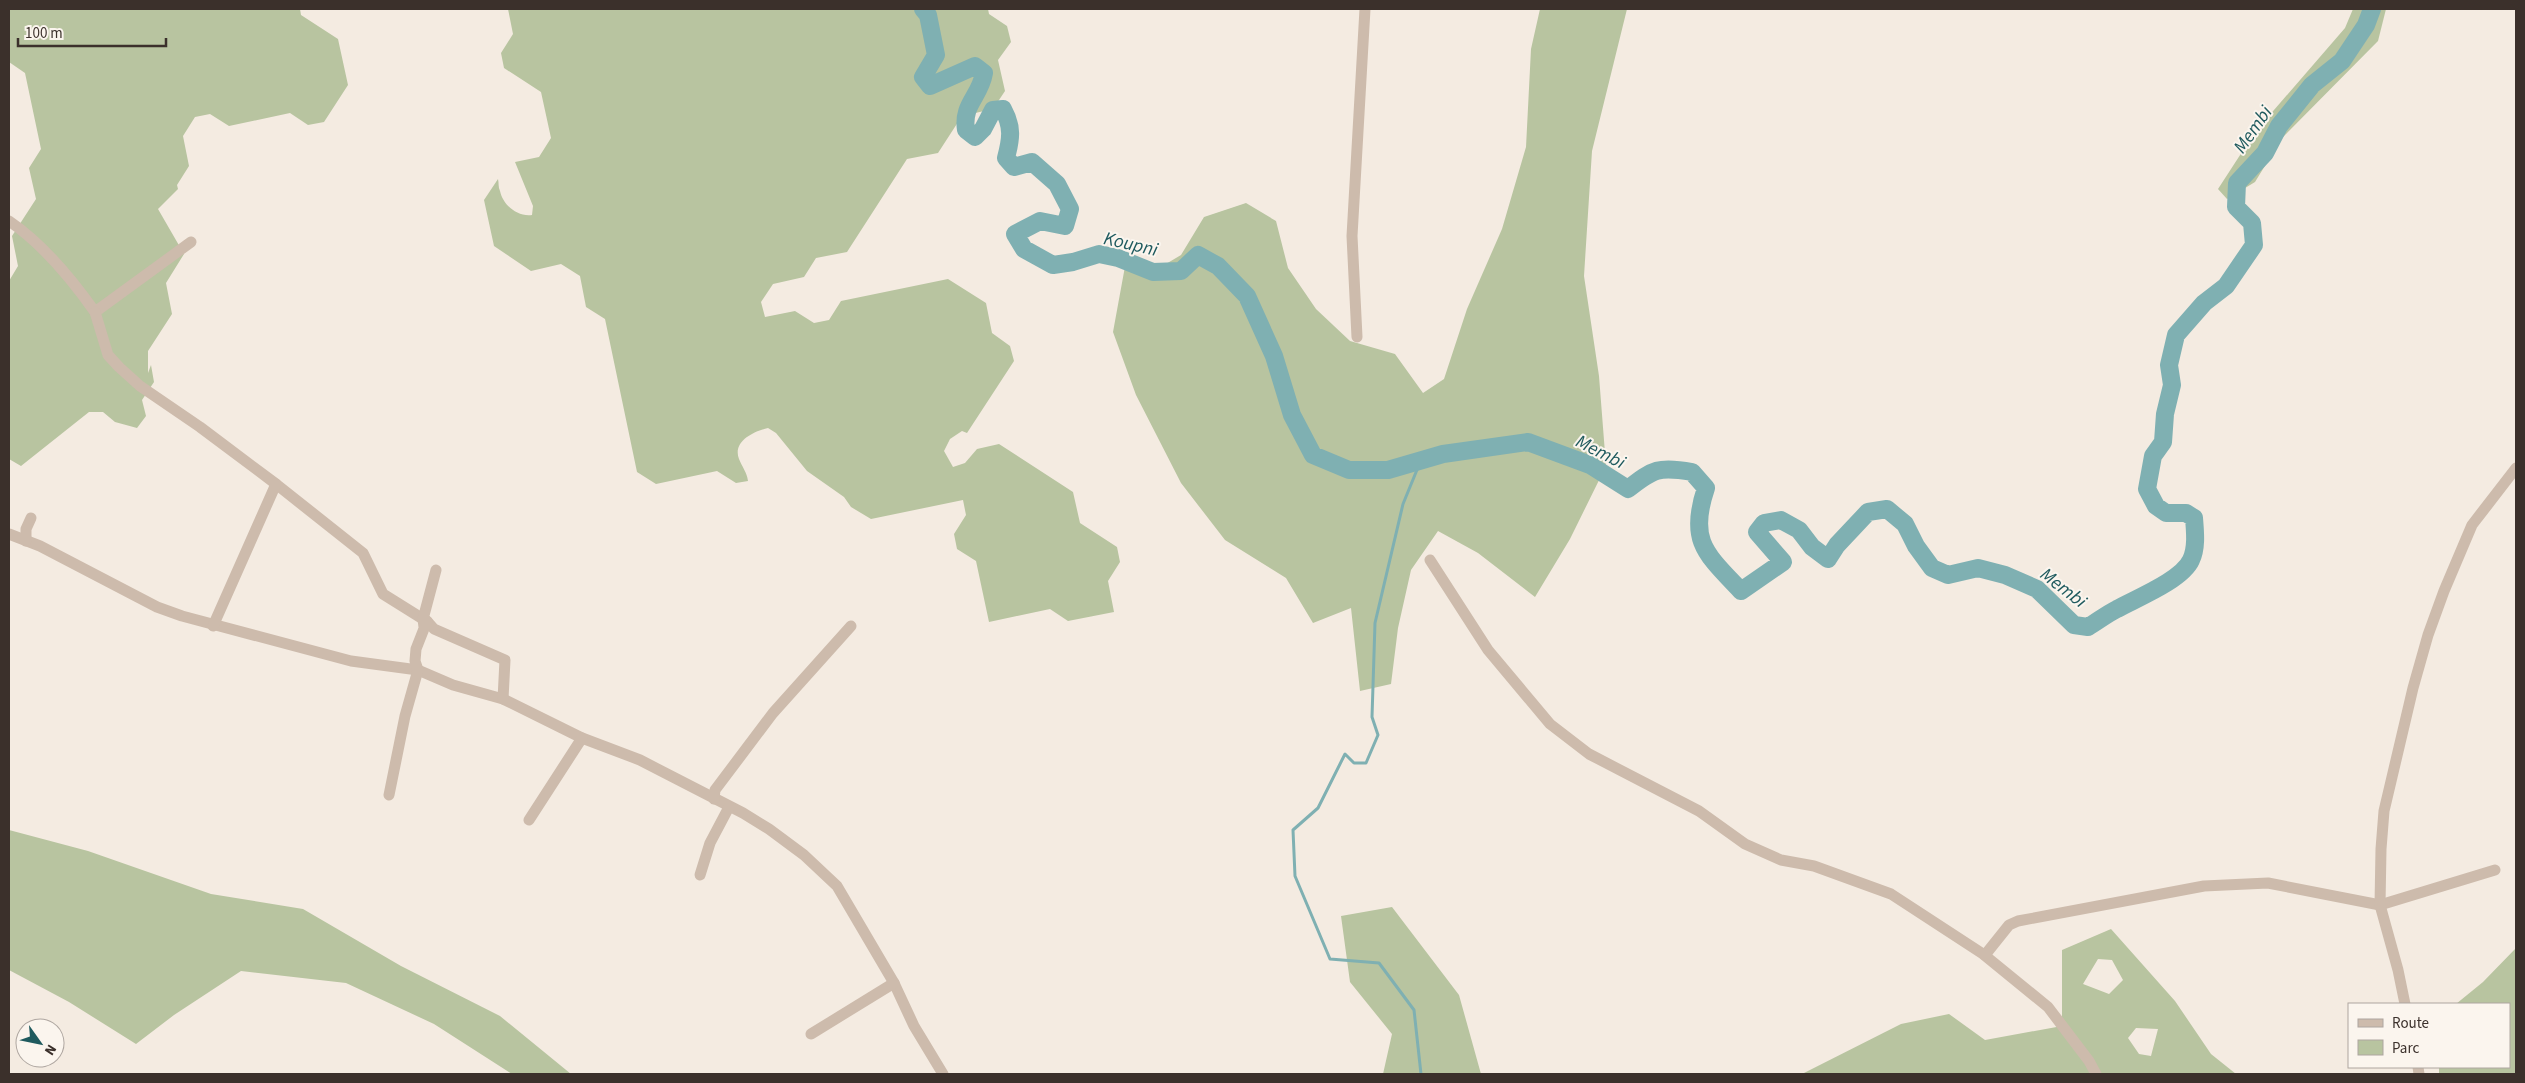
<svg xmlns="http://www.w3.org/2000/svg" width="2525" height="1083" font-family="'Source Sans 3',sans-serif">
<style>
.green{fill:#b8c4a0;fill-rule:evenodd}
.lines{fill:none;stroke-linecap:round;stroke-linejoin:round}
.stream{stroke:#7fb0b2;stroke-width:3}
.river{stroke:#7fb0b2;stroke-width:18}
.minor{stroke:#cdbbac;stroke-width:11}
.labels{text-anchor:middle;stroke-width:4;stroke-linejoin:round;paint-order:stroke}
.water-label{font-size:19px;font-style:italic;fill:#1f5a5e;stroke:#fbf5ee}
</style>
<rect width="100%" height="100%" fill="#f4ebe1"/>
<!-- green -->
<g class="green">
<path d="M9,9H300L301,15L338,39L348,85L324,122L308,125L290,113L229,126L210,114L195,117L183,136L189,166L177,185L178,189L158,209L184,254L166,283L172,314L148,351V373L151,365L154,382L142,400L146,416L137,428L115,422L103,412H89L21,466L9,459V281L18,266L12,236L36,199L29,168L41,149L25,73L9,62Z"/>
<path d="M508,9H988L989,14L1007,26L1011,42L998,60L1005,91L993,109L962,116L938,153L907,159L847,252L816,258L804,277L773,284L761,302L765,317L795,311L814,323L829,320L841,301L948,279L986,303L992,333L1010,346L1014,361L967,433L962,431L950,439L944,451L953,467L965,463L977,449L999,444L1073,492L1080,523L1117,547L1120,562L1108,581L1114,612L1068,621L1050,609L989,622L976,561L957,549L954,534L966,515L963,500L871,519L851,507L844,497L807,471L776,433L768,428C755,431 732,441 739,459C742,467 747,472 748,481L736,483L717,471L656,484L637,472L605,319L586,307L580,276L561,264L531,271L494,246L484,200L498,179C499,183 498,187 500,191C503,205 517,217 532,215L533,206L515,162L539,157L551,138L541,92L504,68L501,53L513,34Z"/>
<path d="M1540,9H1627L1592,151L1584,276L1599,376L1606,466L1570,539L1535,597L1478,553L1438,531L1411,570L1398,628L1391,684L1360,691L1351,608L1313,623L1286,578L1225,540L1181,483L1136,395L1113,332L1126,261L1149,274L1181,255L1204,217L1246,203L1276,221L1288,268L1316,309L1350,341L1395,354L1423,393L1444,379L1467,309L1502,229L1526,147L1531,49Z"/>
<path d="M2353,9H2386L2378,41L2282,138L2255,182L2227,199L2218,189L2255,132L2345,28Z"/>
<path d="M9,830L88,851L211,894L303,909L401,966L500,1016L571,1074H512L434,1024L346,983L241,971L174,1015L136,1044L69,1002L9,970Z"/>
<path d="M1392,907L1459,995L1481,1074H1383L1392,1034L1350,982L1341,916Z"/>
<path d="M2111,929L2175,1001L2211,1054L2236,1074H1802L1901,1024L1949,1014L1985,1040L2062,1026V950ZM2098,959L2112,960L2123,980L2109,994L2083,984ZM2136,1028L2158,1029L2151,1056L2139,1054L2128,1038Z"/>
<path d="M2516,948V1074H2439V1067H2509V1004H2456L2483,982Z"/>
</g>
<g class="lines">
<!-- stream -->
<path class="stream" d="M1421,460L1403,504L1375,623L1372,717L1378,735L1366,763H1354L1345,754L1318,808L1293,830L1295,876L1330,959L1379,963L1414,1010L1421,1074"/>
<!-- river -->
<path class="river" d="M923,9L928,15L936,55L923,77L930,86L975,66L984,73C980,97 962,104 966,130L975,137L983,129L993,110L1003,109C1013,127 1011,139 1006,158L1014,167L1032,162L1057,184L1070,209L1065,226L1040,221L1015,234L1024,249L1053,265L1073,262L1099,254L1118,258L1153,272L1181,271L1198,255L1218,266L1247,296L1274,356L1292,415L1313,455L1349,470H1388L1443,454L1528,442L1590,465L1628,489C1653,469 1659,466 1692,472L1706,488C1688,541 1706,554 1741,591L1783,562L1757,532L1764,523L1781,520L1799,530L1812,547L1828,559L1837,545L1868,512L1887,509L1905,524L1916,546L1932,568L1948,575L1978,568L2005,575L2037,589L2074,625L2088,627C2098,621 2107,614 2117,609C2137,598 2182,580 2191,560C2197,548 2195,531 2194,518L2186,513H2166L2156,506L2147,489L2153,456L2163,442L2165,414L2172,385L2169,365L2176,335L2204,303L2226,286L2254,245L2252,223L2236,207L2237,183L2265,153L2279,126L2312,85L2342,61L2366,25L2372,9"/>
<!-- minor -->
<g class="minor">
<path d="M9,221C43,244 71,278 95,312L191,242"/>
<path d="M95,312L108,355L119,367L140,386L200,427L276,484L363,553L383,594L423,619"/>
<path d="M1357,337L1352,236L1365,9"/>
<path d="M9,534L40,546L157,607L182,616L351,661L418,670L453,685L503,699L582,738L640,760L743,813L769,829L804,855L837,886L894,983L914,1026L943,1074"/>
<path d="M26,541V529L31,518"/>
<path d="M1430,560L1488,650L1550,724L1589,754L1699,811L1745,844L1781,860L1814,866L1891,894L1983,954L2048,1007L2089,1061L2096,1074"/>
<path d="M427,621L434,629L505,660L503,699"/>
<path d="M213,626L276,484"/>
<path d="M389,795L405,716L418,670L415,661L416,649L427,621L424,627L423,619L436,570"/>
<path d="M714,799L715,790L773,713L851,626"/>
<path d="M529,820L582,738"/>
<path d="M700,875L710,843L729,807"/>
<path d="M1985,955L2009,925L2018,921L2204,886L2268,883L2380,905L2495,870"/>
<path d="M2405,1004L2398,970L2380,905L2381,849L2384,811L2413,688L2428,635L2444,591L2472,525L2516,468"/>
<path d="M811,1034L894,983"/>
<path d="M2418,1067L2419,1074"/>
</g>
</g>
<g class="labels">
<!-- water labels -->
<g class="water-label">
<text transform="translate(2252 129) rotate(-55)" y="7">Membi</text>
<text transform="translate(1131 243) rotate(13)" y="7">Koupni</text>
<text transform="translate(1601 451) rotate(27)" y="7">Membi</text>
<text transform="translate(2064 587) rotate(38)" y="7">Membi</text>
</g>
</g>
<!-- border -->
<rect width="2525" height="1083" fill="none" stroke="#3b302b" stroke-width="20"/>
<!-- legend -->
<rect x="2348" y="1003" width="162" height="65" fill="#fbf5ee" stroke="#aea6a0"/>
<rect x="2358" y="1019" width="25" height="8" fill="#cdbbac" stroke="#aea6a0"/>
<text x="2392" y="1028" font-size="15" fill="#3b302b">Route</text>
<rect x="2358" y="1040" width="25" height="15" fill="#b8c4a0" stroke="#aea6a0"/>
<text x="2392" y="1053" font-size="15" fill="#3b302b">Parc</text>
<!-- north arrow -->
<g transform="translate(40 1043) rotate(123)"><circle r="24" fill="#fbf5ee" stroke="#aea6a0"/>
<path d="M0-4L9 19L0 12L-9 19Z" fill="#1f5a5e"/>
<text y="-8" font-size="14" font-weight="bold" text-anchor="middle" fill="#3b302b">N</text>
</g>
<!-- scale -->
<path d="M18 38v8h148v-8" fill="none" stroke="#3b302b" stroke-width="2.5"/>
<text x="25" y="38" font-size="15" fill="#3b302b" stroke="#fbf5ee" stroke-width="4" paint-order="stroke">100 m</text>
</svg>
